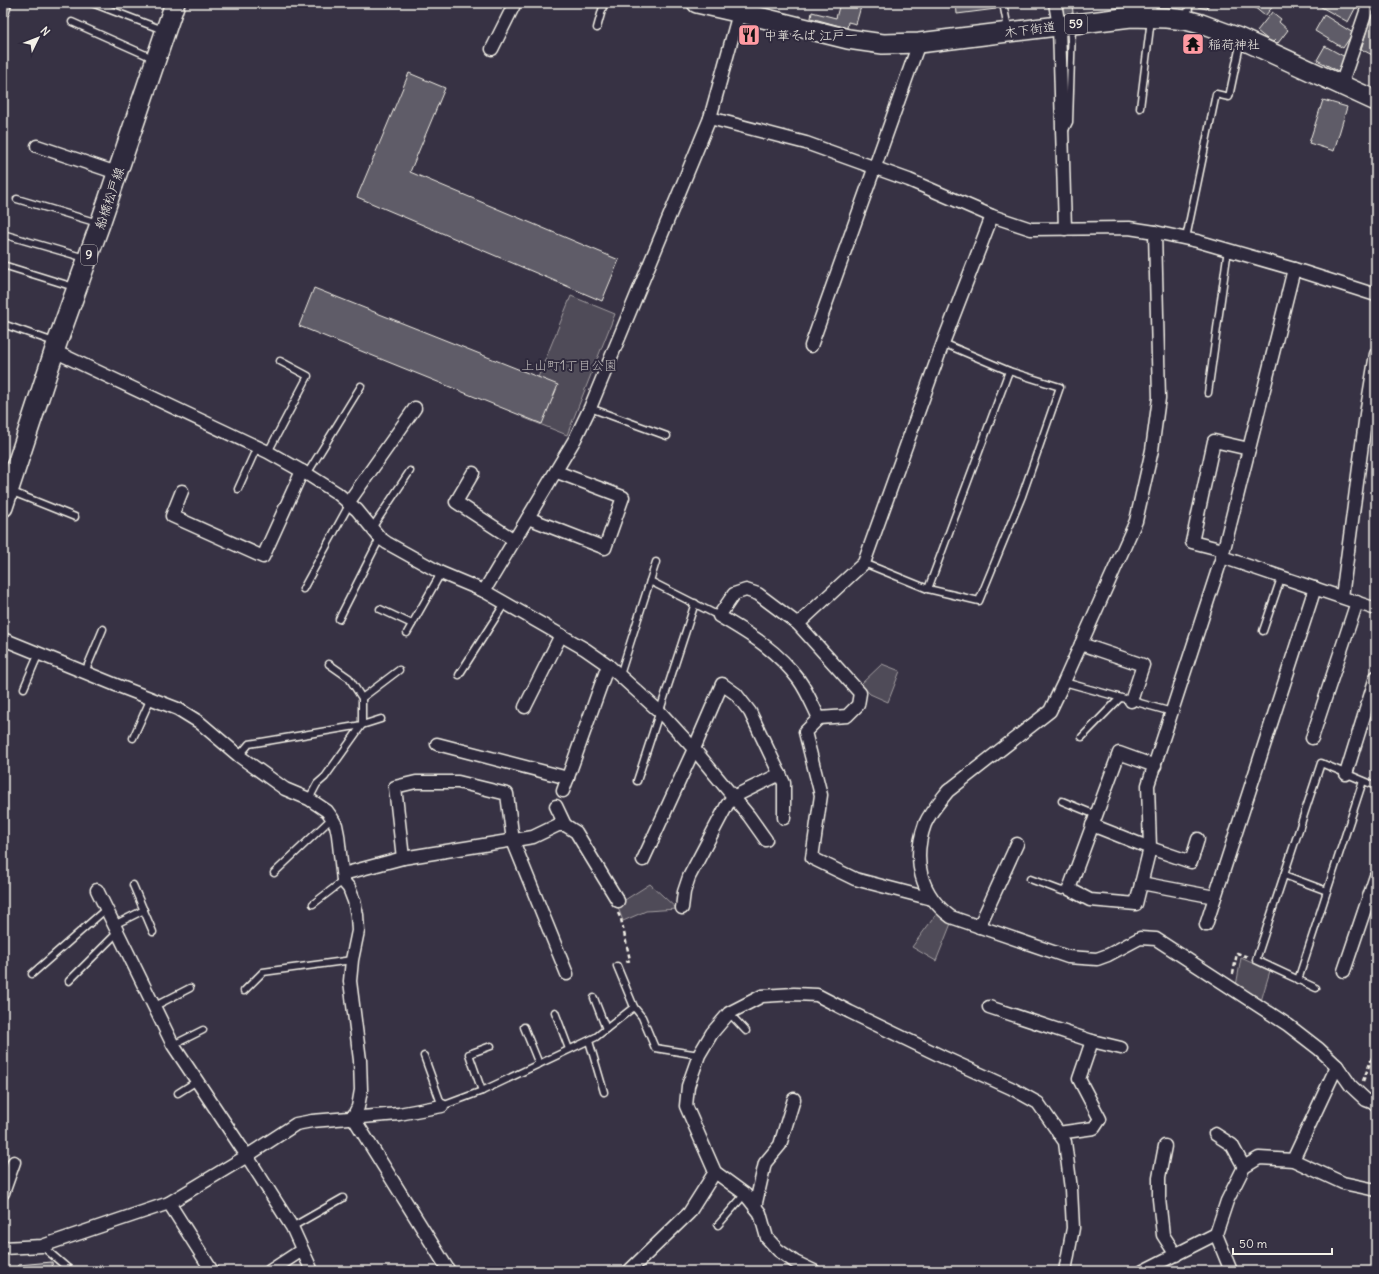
<svg xmlns="http://www.w3.org/2000/svg" width="1379" height="1274" font-family="Delius,'Klee One',sans-serif">
<style>
.green{fill:#504b59;stroke:#a29ea0}
.building{fill:#5f5c67;stroke:#f4f1e8}
.lines{fill:none;stroke-linecap:round;stroke-linejoin:round}
.lane-casing{stroke:#f4f1e8;stroke-width:9}
.street-casing{stroke:#f4f1e8;stroke-width:15}
.primary-casing{stroke:#f4f1e8;stroke-width:22}
.path{stroke:#f4f1e8;stroke-width:2.5;stroke-dasharray:4 3;stroke-linecap:butt}
.lane{stroke:#2f2a3d;stroke-width:6}
.street{stroke:#2f2a3d;stroke-width:12}
.primary{stroke:#2f2a3d;stroke-width:19}
.labels{text-anchor:middle;stroke-width:4;stroke-linejoin:round;paint-order:stroke}
.shield{fill:#2f2a3d;stroke:#b9b5b5;stroke-width:1}
.shield-label{font-size:12px;font-weight:bold;fill:#f4f1e8}
.street-label{font-size:13px;fill:#f4f1e8;stroke:#2f2a3d}
.poi-label{font-size:13px;fill:#f4f1e8;stroke:#2f2a3d;text-anchor:start}
.park-label{font-size:13px;fill:#bbb7b6;stroke:#2f2a3d}
</style>
<rect width="100%" height="100%" fill="#373244"/>
<filter id="ink" filterUnits="userSpaceOnUse"><feTurbulence type="fractalNoise" baseFrequency=".025" numOctaves="2"/><feDisplacementMap in="SourceGraphic" scale="8" xChannelSelector="R" yChannelSelector="G"/><feConvolveMatrix kernelMatrix="1 2 1 2 8 2 1 2 1" color-interpolation-filters="sRGB"/></filter>
<g filter="url(#ink)">
<!-- green -->
<g class="green">
<path d="M571,296L615,314L567,435L522,417Z"/>
<path d="M882,664L900,671L888,702L870,694L861,684Z"/>
<path d="M650,884L677,909L646,911L623,921L617,905Z"/>
<path d="M938,912L952,921L936,961L912,947Z"/>
<path d="M1241,958L1270,971L1261,1001L1236,986Z"/>
</g>
<!-- building -->
<g class="building">
<path d="M840,3H862L856,24L848,22L847,28L811,18L812,12L836,18Z"/>
<path d="M956,3H995L996,9L957,14Z"/>
<path d="M1060,3H1072L1073,13L1062,15Z"/>
<path d="M1199,3H1209L1207,9L1198,7Z"/>
<path d="M1255,3H1271L1274,5L1265,16L1253,6Z"/>
<path d="M1314,3H1358L1348,22Z"/>
<path d="M1375,3H1376V57L1361,49Z"/>
<path d="M1272,12L1281,19L1279,22L1288,30L1278,43L1275,40L1272,43L1257,31Z"/>
<path d="M1324,15L1353,33L1343,48L1315,31Z"/>
<path d="M1325,46L1345,57L1338,71L1317,60Z"/>
<path d="M409,73L445,88L410,172L619,260L602,301L357,197Z"/>
<path d="M1323,100L1347,107L1334,151L1309,143Z"/>
<path d="M314,288L558,385L542,424L299,326Z"/>
<path d="M52,1262L53,1271H18V1265Z"/>
</g>
<g class="lines">
<!-- lane casing -->
<g class="lane-casing">
<g id="lane">
<path d="M92,3L163,30"/>
<path d="M1003,3L1008,29"/>
<path d="M1187,17L1190,3"/>
<path d="M72,22L155,59"/>
<path d="M597,28L604,3"/>
<path d="M1140,108L1153,3"/>
<path d="M1065,130L1069,122L1072,26"/>
<path d="M17,199L98,223"/>
<path d="M6,235L85,258"/>
<path d="M1186,238L1216,94L1229,97L1241,40"/>
<path d="M3,265L74,287"/>
<path d="M3,324L54,342"/>
<path d="M1208,393L1228,249"/>
<path d="M590,408L667,436"/>
<path d="M268,452L308,376L280,361"/>
<path d="M307,474L361,386"/>
<path d="M238,489L257,447"/>
<path d="M10,491L75,517"/>
<path d="M372,528L410,471"/>
<path d="M864,563L928,589L979,601L1022,496L1060,387L1009,371L943,343"/>
<path d="M650,581L719,616"/>
<path d="M303,589L349,505"/>
<path d="M928,589L1009,371"/>
<path d="M380,609L412,624"/>
<path d="M339,619L380,538"/>
<path d="M1263,631L1281,578"/>
<path d="M407,633L441,573"/>
<path d="M85,672L103,629"/>
<path d="M459,675L505,603"/>
<path d="M620,675L656,562"/>
<path d="M1064,682L1172,712"/>
<path d="M24,688L39,653"/>
<path d="M362,698L399,670"/>
<path d="M1082,737L1120,698"/>
<path d="M133,738L151,698"/>
<path d="M239,756L249,744L362,725L381,719"/>
<path d="M637,781L695,603"/>
<path d="M309,799L317,784L325,777L362,725V698L349,678L329,664"/>
<path d="M1062,801L1096,815"/>
<path d="M274,873L332,818"/>
<path d="M1284,875L1327,891"/>
<path d="M1030,879L1062,891L1069,889"/>
<path d="M133,885L153,932"/>
<path d="M313,904L343,881"/>
<path d="M114,925L144,910"/>
<path d="M617,966L634,1007L642,1017L655,1048L699,1055"/>
<path d="M32,974L106,909"/>
<path d="M1298,980L1363,781"/>
<path d="M69,981L118,932"/>
<path d="M1316,988L1256,960L1321,763L1376,786"/>
<path d="M244,991L263,972L352,960"/>
<path d="M594,998L606,1029"/>
<path d="M155,1006L190,988"/>
<path d="M555,1012L569,1049"/>
<path d="M729,1013L746,1031"/>
<path d="M524,1027L539,1064"/>
<path d="M589,1041L604,1092"/>
<path d="M173,1045L203,1030"/>
<path d="M424,1056L442,1106L482,1091L596,1037L634,1007"/>
<path d="M482,1091L469,1054L491,1046"/>
<path d="M178,1093L197,1081"/>
<path d="M718,1225L745,1194"/>
<path d="M292,1227L343,1198"/>
<path d="M42,1246L71,1271"/>
</g>
</g>
<!-- street casing -->
<g class="street-casing">
<g id="street">
<path d="M1055,3L1059,26L1065,229"/>
<path d="M3,11L5,3"/>
<path d="M492,49L515,3"/>
<path d="M1341,85L1369,3"/>
<path d="M710,118L806,143L909,180L992,216L1031,229L1129,228L1155,232L1197,241L1294,269L1376,295"/>
<path d="M37,146L117,173"/>
<path d="M1155,232L1159,398L1152,450L1136,521L1064,682L1050,711L948,791C940,801 930,812 925,824C912,860 920,894 951,917L1068,957L1097,959L1108,955L1140,938L1156,939L1288,1025L1319,1049L1337,1066L1351,1086L1366,1100L1376,1104"/>
<path d="M811,346L919,43"/>
<path d="M54,351L268,452L307,474L337,493L357,510L380,538L387,543L441,573L484,591L505,603L585,649L608,665L660,712L694,749L749,816L766,840"/>
<path d="M473,473L456,502L514,540"/>
<path d="M182,491L172,516L263,557L302,471"/>
<path d="M348,503L415,408"/>
<path d="M528,518L605,548L623,497L557,472"/>
<path d="M1223,550L1192,542L1214,441L1249,449"/>
<path d="M1222,557L1376,609"/>
<path d="M746,590L758,594L798,624L860,693L858,705L847,716L819,718C813,706 807,691 799,680C778,651 750,634 719,616L734,594Z"/>
<path d="M484,591L575,439L590,408L710,118L739,13"/>
<path d="M1342,597L1366,414L1376,354"/>
<path d="M798,624L864,563L943,343L992,216"/>
<path d="M3,639L116,685L178,709L199,722L239,756L285,789L309,799L327,811L332,818L336,825L338,835L343,881L349,888L354,901L357,915L358,931L352,960L350,981L360,1060L361,1090L358,1107L353,1117L449,1271"/>
<path d="M1081,644L1143,665L1131,701"/>
<path d="M525,707L561,635"/>
<path d="M819,718L805,732L821,795L812,858L855,879L932,899"/>
<path d="M1312,738L1357,602"/>
<path d="M437,744L568,778"/>
<path d="M1155,766L1119,753L1069,889L1090,900L1136,904L1150,848L1148,785L1222,557L1294,269"/>
<path d="M1346,774L1376,677"/>
<path d="M563,791L608,665"/>
<path d="M556,806L565,825"/>
<path d="M1092,825L1150,848L1191,862L1198,839"/>
<path d="M403,858L395,787L416,782H458L507,794L513,841L567,974"/>
<path d="M643,860L694,749L722,684L736,694L750,712L784,783V818"/>
<path d="M343,874L403,858L533,837L558,825H565L576,832L618,901"/>
<path d="M1141,883L1215,897"/>
<path d="M97,890L173,1045L247,1156L292,1227L312,1271"/>
<path d="M682,908L684,892L689,877L727,805L733,797L780,774"/>
<path d="M1206,925L1315,588"/>
<path d="M979,927L1017,844"/>
<path d="M1344,971L1376,876"/>
<path d="M989,1007L1092,1041L1079,1079L1100,1119L1094,1128L1058,1133"/>
<path d="M1092,1041L1121,1048"/>
<path d="M1215,1134L1232,1145L1244,1167"/>
<path d="M1165,1146L1159,1177V1199L1163,1235L1176,1255"/>
<path d="M1293,1160L1337,1066"/>
<path d="M3,1193L14,1162"/>
<path d="M169,1203L212,1271"/>
<path d="M755,1207L765,1163L780,1145L794,1099"/>
<path d="M1216,1234L1231,1271"/>
<path d="M3,1248L42,1246L169,1203L247,1156L296,1124L312,1121L399,1114L442,1106"/>
<path d="M270,1271L302,1250"/>
<path d="M629,1271L689,1213L715,1172"/>
<path d="M814,1271L795,1262L778,1250L767,1238L760,1213L745,1194L715,1172L686,1106L688,1086L699,1055L712,1033L729,1013L762,996L794,994L817,995L850,1012L943,1057L1011,1088L1038,1103L1065,1142L1071,1189L1073,1228L1065,1271"/>
<path d="M1143,1271L1216,1234L1227,1201L1244,1167L1259,1158L1293,1160L1343,1183L1376,1190"/>
</g>
</g>
<!-- primary casing -->
<g class="primary-casing">
<g id="primary">
<path d="M697,3L763,18L848,39L883,44L919,43L1131,17L1166,18L1186,20L1201,24L1239,38L1376,101"/>
<path d="M3,507L57,343L100,224L175,3"/>
</g>
</g>
<!-- path -->
<g class="path">
<path d="M618,913L621,919L630,960L625,963"/>
<path d="M1233,974L1237,953L1248,957"/>
<path d="M1363,1081L1376,1048"/>
</g>
<!-- lane -->
<use href="#lane" class="lane"/>
<!-- street -->
<use href="#street" class="street"/>
<!-- primary -->
<use href="#primary" class="primary"/>
</g>
</g>
<!-- icons -->
<defs>
<g id="restaurant-square" transform="scale(1.15)"><rect x="-9" y="-9" width="18" height="18" rx="4" fill="#ff9aa2" stroke="#2f2a3d"/><path d="M-5-6h1v4h1v-4h1v4h1v-4h1v5L-1.5 .5V6h-2V.5L-5-1ZM5-6V6H3V1.5H1.5Q1.5-4 5-6Z" fill="#111"/></g>
<g id="temple-square" transform="scale(1.15)"><rect x="-9" y="-9" width="18" height="18" rx="4" fill="#ff9aa2" stroke="#2f2a3d"/><path d="M0-6L5-2H3V0L6.5 2.5H4V6H1.5V3h-3V6H-4V2.5H-6.5L-3 0V-2H-5Z" fill="#111"/></g>
</defs>
<g fill-rule="evenodd">
<use href="#restaurant-square" x="749" y="35"/>
<use href="#temple-square" x="1193" y="44"/>
</g>
<g class="labels">
<!-- shield labels -->
<g class="shield">
<rect x="1065" y="14" width="22" height="20" rx="3"/>
<rect x="81" y="245" width="16" height="20" rx="3"/>
</g>
<g class="shield-label">
<text x="1076" y="28">59</text>
<text x="89" y="259">9</text>
</g>
<!-- street labels -->
<g class="street-label">
<text transform="translate(1030 29) rotate(-7)" y="5">木下街道</text>
<text transform="translate(109 198) rotate(-71)" y="5">船橋松戸線</text>
</g>
<!-- poi labels -->
<g class="poi-label">
<text x="764" y="40">中華そば 江戸一</text>
<text x="1208" y="49">稲荷神社</text>
</g>
<!-- park labels -->
<g class="park-label">
<text x="569" y="370">上山町1丁目公園</text>
</g>
</g>
<!-- margin -->
<rect width="1379" height="1274" fill="none" stroke="#2f2a3d" stroke-width="16"/>
<rect x="8" y="8" width="1363" height="1258" fill="none" stroke="#f4f1e8" stroke-width="1.5" filter="url(#ink)"/>
<!-- north arrow -->
<g transform="translate(38 38) rotate(47)" stroke="#2f2a3d" stroke-width="3" paint-order="stroke">
<path d="M0-3L7 15L0 10L-7 15Z" fill="#f4f1e8"/>
<text y="-6" font-size="11" font-weight="bold" text-anchor="middle" fill="#f4f1e8">N</text>
</g>
<!-- scale -->
<path d="M1233 1248v6h99v-6" fill="none" stroke="#f4f1e8" stroke-width="2"/>
<text x="1239" y="1248" font-size="12" fill="#f4f1e8" stroke="#2f2a3d" stroke-width="3" paint-order="stroke">50 m</text>
</svg>
